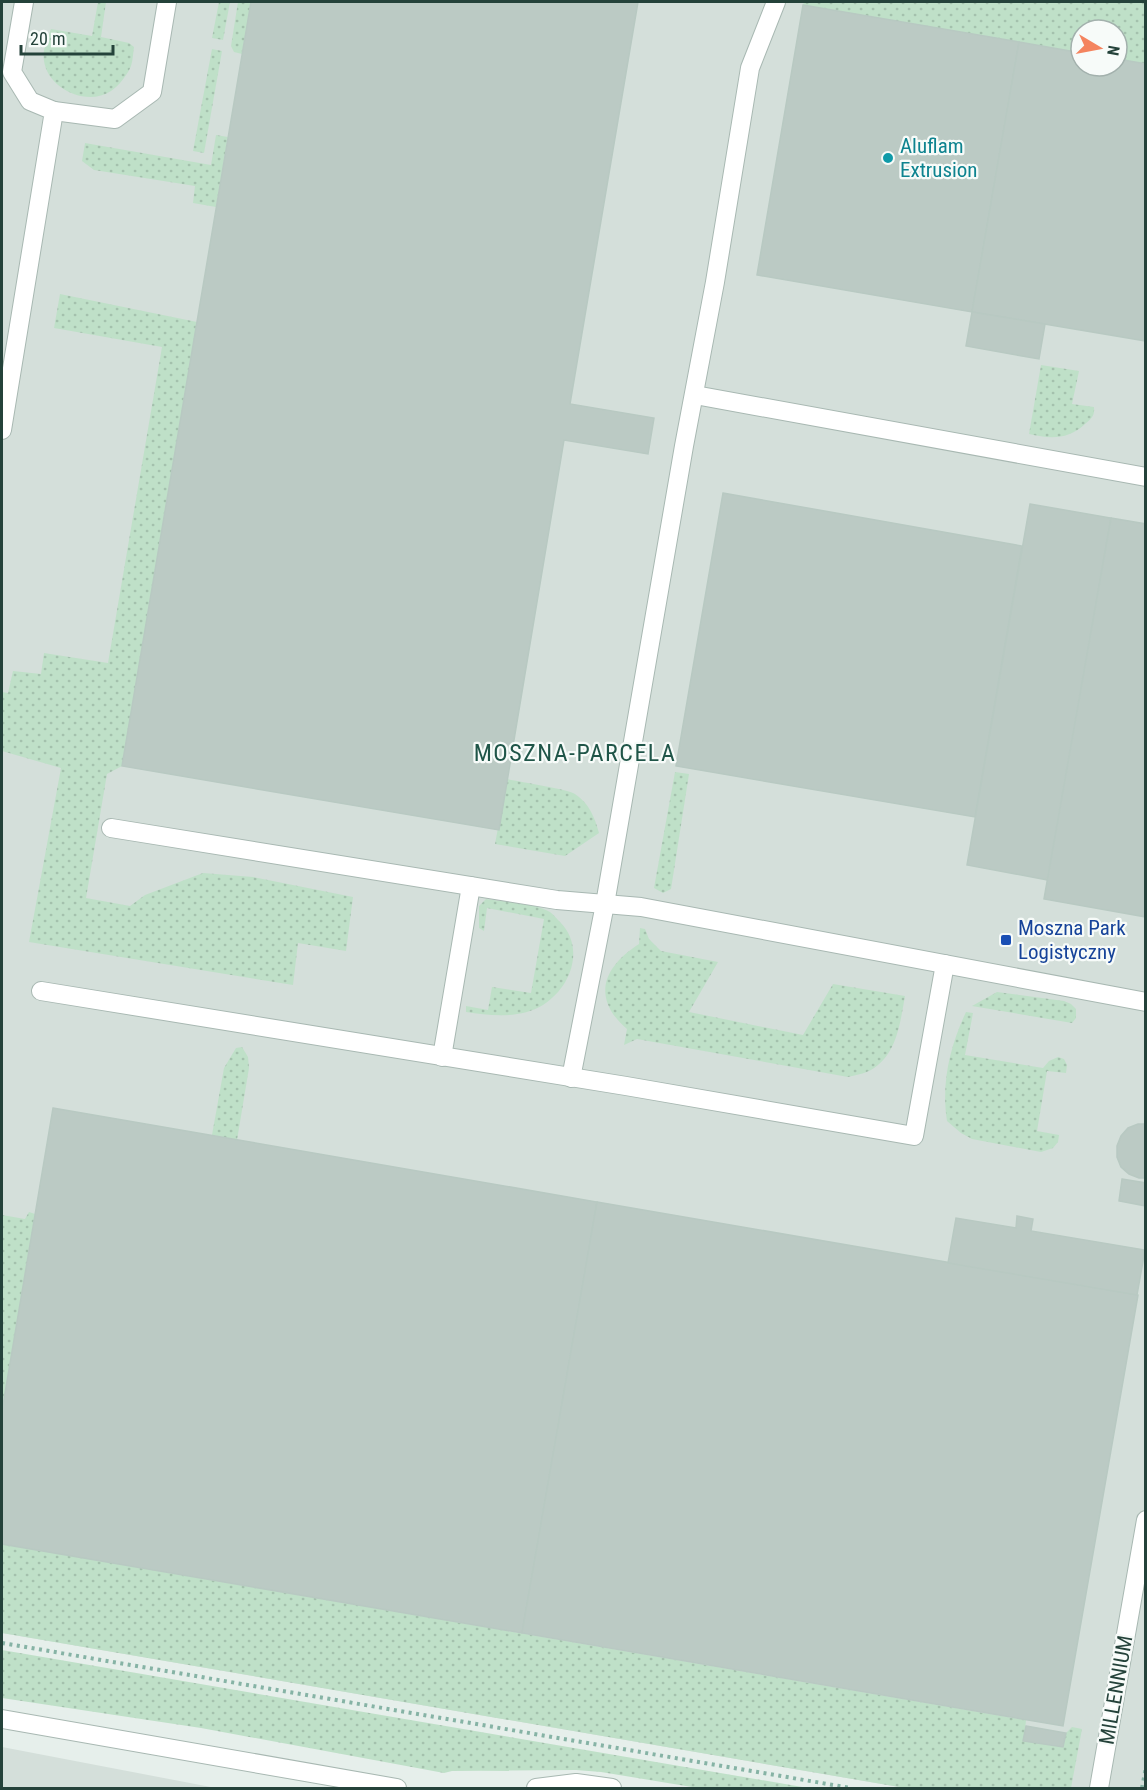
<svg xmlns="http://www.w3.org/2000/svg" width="1147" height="1790" font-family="'Roboto Condensed',sans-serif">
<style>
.built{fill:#d4dfda;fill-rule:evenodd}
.grass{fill:url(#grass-dots)}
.building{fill:#bbcac4;stroke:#b8c9c2;stroke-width:1.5}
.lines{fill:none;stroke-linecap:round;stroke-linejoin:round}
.minor-casing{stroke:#a8b8b2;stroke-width:20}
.path{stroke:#86b3a5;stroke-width:4;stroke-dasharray:3 4.5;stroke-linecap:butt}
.minor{stroke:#fff;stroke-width:18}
.culture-dot{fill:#0f9aa8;stroke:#f7fbf9;stroke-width:2}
.transit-dot{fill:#1a4fb4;stroke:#f7fbf9;stroke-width:2}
.labels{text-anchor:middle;stroke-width:4.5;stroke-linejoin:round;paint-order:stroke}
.culture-label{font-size:21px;fill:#0d838f;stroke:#f7fbf9;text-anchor:start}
.transit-label{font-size:21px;fill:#164399;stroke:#f7fbf9;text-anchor:start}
.street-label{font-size:21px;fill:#24423a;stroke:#f7fbf9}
.quarter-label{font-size:24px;letter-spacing:1.5px;fill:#1f5548;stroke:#f7fbf9}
</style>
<defs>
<pattern id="grass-dots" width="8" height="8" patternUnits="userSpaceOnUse" patternTransform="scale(1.5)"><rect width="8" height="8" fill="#bfe0c8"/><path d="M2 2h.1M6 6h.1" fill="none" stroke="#a4c1ad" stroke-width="1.8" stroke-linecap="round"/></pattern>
</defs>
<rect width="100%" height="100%" fill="#e6efeb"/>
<!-- built -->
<g class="built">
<path d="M2,2H1145V1788H905L2,1633ZM1081,30H1117V66H1081Z"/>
<path d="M2,1747L216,1788H2Z"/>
</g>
<!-- grass -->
<g class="grass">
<path d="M98,2H106L101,37L129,43L134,47C133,53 133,60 131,66C128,74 118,87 111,91C87,107 48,89 44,61C42,50 47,40 51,29L92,36Z"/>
<path d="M219,2H230L223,40L212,38Z"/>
<path d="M238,2H251L242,54L234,52L231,46Z"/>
<path d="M804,2H1145V64L1117,59V30H1081V53L803,5Z"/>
<path d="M212,49L222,51L204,153L193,151Z"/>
<path d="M216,135L228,137L216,207L193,203L195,186L94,170L82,161L85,143L211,165Z"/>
<path d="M60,294L197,322L122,766L107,774L86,898L130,906L145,895L203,873L253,877L353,897L346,951L298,943L293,985L29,942L61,768L2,751V692L8,693L13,671L41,674L44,653L108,663L162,347L54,328Z"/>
<path d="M1041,365L1079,371L1072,404L1094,407C1095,416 1091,419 1085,424C1068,440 1050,439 1029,434Z"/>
<path d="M675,772L689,774L671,889L663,893L654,888Z"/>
<path d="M507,779C520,782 567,789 575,794C589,803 595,818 599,833L565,856L495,844Z"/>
<path d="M486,899C504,902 535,903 550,912C553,914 557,919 560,922C585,947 572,987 543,1005C520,1019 491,1016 466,1012V1006L488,1010L492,987L531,993L544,919L487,908L484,931L479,928V906Z"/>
<path d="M640,928L645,929L649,939L661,951L718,962L689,1012L803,1035L833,984L905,996C900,1023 897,1055 871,1070C864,1074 855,1075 848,1077L637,1039L624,1045L627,1029C591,998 603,967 639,944Z"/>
<path d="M997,992L1064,1001L1071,1004L1076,1009V1018L1072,1023L972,1006Z"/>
<path d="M966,1012L973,1013L965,1055L1043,1068L1049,1061L1058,1057L1064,1059L1067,1065L1066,1073L1047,1071L1037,1131L1059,1135L1058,1142L1053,1148L1041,1152L972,1139L961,1133L947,1121C941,1083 950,1046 966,1012Z"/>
<path d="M242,1047L248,1057L249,1068L237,1140L212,1135L224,1068L236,1048Z"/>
<path d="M29,1212L35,1214L2,1411V1215L25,1219Z"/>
<path d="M2,1544L1026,1720L1024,1741L1063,1747L1066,1733L1072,1727L1082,1729L1071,1788H905L2,1633Z"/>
<path d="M2,1650L808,1788H698L601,1772L576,1770L452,1771L444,1773L201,1728L2,1698Z"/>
</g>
<!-- building -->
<g class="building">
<path d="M251,2H638L570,404L654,418L648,454L564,440L499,830L122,766Z"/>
<path d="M803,5L1019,42L972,312L757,275Z"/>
<path d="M1019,42L1081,53V66H1117V59L1146,64V341L972,312Z"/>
<path d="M972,312L1045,324L1039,359L966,346Z"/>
<path d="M723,493L1022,546L975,817L676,766Z"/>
<path d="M1030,504L1111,518L1048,880L967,865Z"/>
<path d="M1111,518L1146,524V917L1044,899Z"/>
<path d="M53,1108L597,1202L522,1633L2,1544V1411Z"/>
<path d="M1138,1124H1146V1178H1139L1129,1174L1121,1167L1117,1157V1146L1121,1136L1128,1128Z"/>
<path d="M1122,1179L1146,1183V1206L1119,1201Z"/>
<path d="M597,1202L1138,1295L1063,1726L522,1633Z"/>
<path d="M1017,1216L1033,1219L1031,1231L1145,1250L1137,1295L948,1263L956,1218L1016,1228Z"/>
<path d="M1026,1726L1066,1733L1063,1747L1023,1741Z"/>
</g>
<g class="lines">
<!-- minor casing -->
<g class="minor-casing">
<g id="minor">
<path d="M54,111L115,119L152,92L167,2"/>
<path d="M695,395L1146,477"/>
<path d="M2,430L54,111L30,101L12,72L24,2"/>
<path d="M111,828L557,900L641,907L1146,1002"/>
<path d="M41,991L626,1086L914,1136L945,964"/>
<path d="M442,1057L471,886"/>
<path d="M571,1078L605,904L684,446L715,282L750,68L776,2"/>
<path d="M2,1719L397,1788"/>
<path d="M536,1788L576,1783L612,1788"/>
<path d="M1099,1788L1146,1520"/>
</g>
</g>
<!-- path -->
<g class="path">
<path d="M2,1643L851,1788"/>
<path d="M1142,1788L1146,1767"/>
</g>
<!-- minor -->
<use href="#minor" class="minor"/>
</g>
<!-- markers -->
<circle class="culture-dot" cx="888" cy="158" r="6"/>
<rect class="transit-dot" x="1000" y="934" width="12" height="12" rx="3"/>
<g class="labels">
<!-- culture labels -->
<g class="culture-label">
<text x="900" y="153">Aluflam<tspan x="900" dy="24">Extrusion</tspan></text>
</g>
<!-- transit labels -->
<g class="transit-label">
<text x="1018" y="935">Moszna Park<tspan x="1018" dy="24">Logistyczny</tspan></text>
</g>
<!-- street labels -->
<g class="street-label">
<text transform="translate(1116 1690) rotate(-80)" y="7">MILLENNIUM</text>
</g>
<!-- quarter labels -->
<g class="quarter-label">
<text x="575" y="761">MOSZNA-PARCELA</text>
</g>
</g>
<!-- border -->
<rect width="1147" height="1790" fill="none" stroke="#24423a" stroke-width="6"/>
<!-- north arrow -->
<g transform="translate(1099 48) rotate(100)"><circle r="28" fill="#f7fbf9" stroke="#a3b1ad" stroke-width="1.5"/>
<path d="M0-4.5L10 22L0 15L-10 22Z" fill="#f4845f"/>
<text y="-9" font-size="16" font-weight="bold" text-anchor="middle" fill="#24423a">N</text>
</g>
<!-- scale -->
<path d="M21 45v9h92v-9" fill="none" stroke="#24423a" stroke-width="3"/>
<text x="30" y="45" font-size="18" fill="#24423a" stroke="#f7fbf9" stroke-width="4.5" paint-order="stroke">20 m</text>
</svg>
